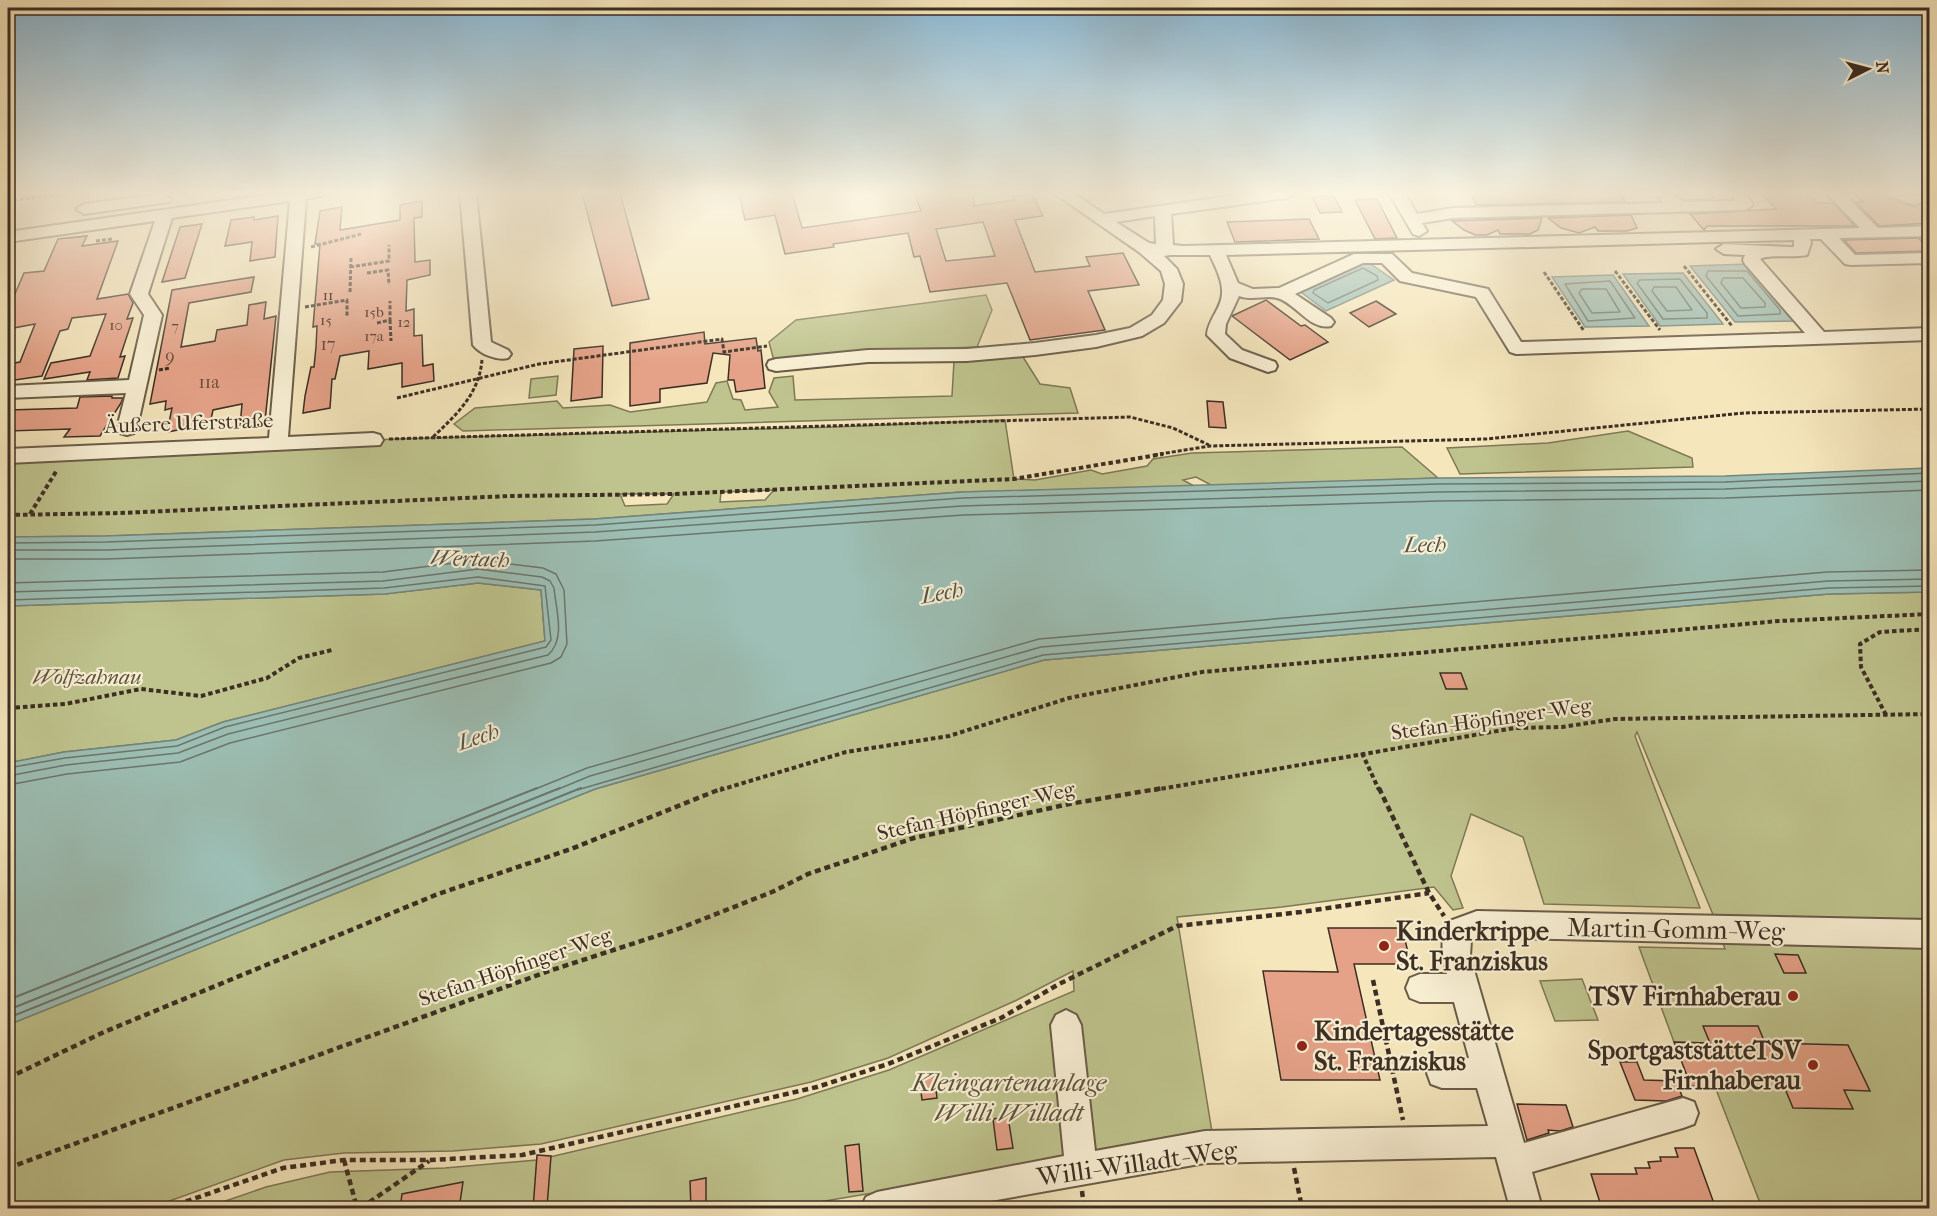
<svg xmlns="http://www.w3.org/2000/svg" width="1937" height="1216" font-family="'IM FELL French Canon',serif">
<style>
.green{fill:#bfc48e;stroke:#7d7958;stroke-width:1.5;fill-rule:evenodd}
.water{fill:#9dbfb5;stroke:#76857b;stroke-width:1.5}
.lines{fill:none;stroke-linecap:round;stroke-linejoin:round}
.shore-far1{stroke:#6c766c;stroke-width:1.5}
.shore{stroke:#6c766c;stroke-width:2}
.building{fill:#e5a288;stroke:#3b2e23;stroke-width:1.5;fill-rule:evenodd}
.minor-casing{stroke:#6a5c49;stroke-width:4}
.path-far2{stroke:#3b2e23;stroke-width:3;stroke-dasharray:4 2;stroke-linecap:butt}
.path-far1{stroke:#3b2e23;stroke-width:4;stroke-dasharray:4.5 3;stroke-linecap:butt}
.path{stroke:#3b2e23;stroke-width:4.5;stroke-dasharray:6 4;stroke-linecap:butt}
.minor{fill:#f8efd3;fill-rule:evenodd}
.poi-dot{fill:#8f2418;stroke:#f8efd3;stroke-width:2}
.labels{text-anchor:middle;stroke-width:4.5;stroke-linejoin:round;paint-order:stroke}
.far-number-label{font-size:15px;fill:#664b3c}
.number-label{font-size:18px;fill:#664b3c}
.street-label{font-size:21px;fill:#3b2e23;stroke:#f8efd3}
.park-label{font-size:21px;font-style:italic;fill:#5c543e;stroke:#f8efd3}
.water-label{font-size:22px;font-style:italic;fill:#545248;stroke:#f8efd3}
.near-street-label{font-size:26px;fill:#3b2e23;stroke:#f8efd3}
.near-poi-label{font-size:26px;font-weight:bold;fill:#3b2e23;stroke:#f8efd3;text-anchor:start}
.near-park-label{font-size:26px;font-style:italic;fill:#5c543e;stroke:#f8efd3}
</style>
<rect width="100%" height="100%" fill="#f5e6bc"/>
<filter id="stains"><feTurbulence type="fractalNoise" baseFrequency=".00333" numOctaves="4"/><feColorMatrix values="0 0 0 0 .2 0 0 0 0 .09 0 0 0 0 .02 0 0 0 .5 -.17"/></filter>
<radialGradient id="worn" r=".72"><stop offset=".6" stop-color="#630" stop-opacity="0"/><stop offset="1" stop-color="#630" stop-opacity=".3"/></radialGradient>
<!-- green -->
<g class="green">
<path d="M986,295L992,310L977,347L887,350L774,361L769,342L796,320Z"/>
<path d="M1023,357L1040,384L1070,388L1078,413L463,431L454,424L475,408L557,401L563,408L610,405L630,412L707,402L716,383L727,381L733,399L741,400L745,410L778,407L769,392L774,378L793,376L795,400L952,396L954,361Z"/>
<path d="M558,376L556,395L529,398L531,379Z"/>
<path d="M1005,420L1014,479L1035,480L1091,470L1102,474L1147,466L1153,459L1192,453L1402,447L1438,478L1213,486L1196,477L1183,480L1196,487L962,492L595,519L106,536L8,537V456L396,439L832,427ZM774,490L765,500L720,502L721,492ZM620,494H674L667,504L625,506Z"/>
<path d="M1628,431L1692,458L1693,467L1460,474L1447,448L1548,443Z"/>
<path d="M478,583L541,590L545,641L223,722L176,740L64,752L8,763V606L384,594Z"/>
<path d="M1929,592V1208H1762L1698,1043L1674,1042L1639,947L1725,949L1714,917L1637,732L1635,736L1700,908L1544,904L1523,837L1471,814L1451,876L1463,908L1453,910L1434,887L1282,907L1177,917L1212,1132L1088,1157L783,1208H205L266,1187L330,1172L445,1168L537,1160L797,1099L889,1070L1074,991L1073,971L1017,1000L888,1058L811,1082L541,1144L453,1151L344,1153L284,1160L150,1208H8V1025L595,789L1044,660L1829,594Z"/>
<path d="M1582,979L1598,1020L1555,1021L1540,981Z"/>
</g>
<!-- water -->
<g class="water">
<path d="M1365,260L1394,280L1326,311L1298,290Z"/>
<path d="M1749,264L1797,321L1735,322L1690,266Z"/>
<path d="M1683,273L1723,324L1660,326L1623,274Z"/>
<path d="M1613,275L1649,326L1585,327L1552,277Z"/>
<path d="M1929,468V592L1829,594L1044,660L595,789L8,1025V763L64,752L176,740L223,722L545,641L541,590L478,583L385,594L8,606V537L106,536L595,519L962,492L1438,478L1725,476Z"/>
</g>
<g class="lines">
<!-- shore-far1 -->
<g class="shore-far1">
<path d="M1363,268L1377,276L1378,280L1328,303L1313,293L1314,290Z"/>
<path d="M1708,271H1747L1780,310V314L1738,316L1706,276Z"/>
<path d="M1723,278H1743L1765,303V307L1741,308L1721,283Z"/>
<path d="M1680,279L1707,313V318L1663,319L1637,283L1640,280Z"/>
<path d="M1610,281L1635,318L1588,321L1565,284Z"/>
<path d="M1654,287H1676L1692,310L1667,311L1652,291Z"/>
<path d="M1582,289H1606L1620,312L1592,313L1579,293Z"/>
<path d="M8,543L106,542L595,525L962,498L1438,484L1725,482L1930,473"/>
<path d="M8,550H107L595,532L962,506L1438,492L1725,489L1930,481"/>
<path d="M8,559H107L595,541L963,515L1438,501L1726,498L1930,490"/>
<path d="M8,583L383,572L478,560L543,568L556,574L564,590L567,644L561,657L551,663L230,743L180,762L67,774L8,785"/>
<path d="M8,592L383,581L478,569L542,577L550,581L554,588C556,610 566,639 548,655L228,734L178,753L66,765L8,776"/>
<path d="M8,600L384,588L478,577L545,586L551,640L546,647L225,727L177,746L65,758L8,768"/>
<path d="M533,790L587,768L1039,639L1827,572L1930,570"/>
<path d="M556,790L590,776L1041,647L1828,581L1930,579"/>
<path d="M577,790L1043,655L1829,588L1930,586"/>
</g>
<!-- shore -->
<g class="shore">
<path d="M8,1000L537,788"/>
<path d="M8,1010L560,788"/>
<path d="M8,1018L581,788"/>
</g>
</g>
<!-- building -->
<g class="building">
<path d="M582,193H620L649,299L612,306Z"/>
<path d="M739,193H792L802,228L921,211L914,193H973L974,206L1014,200L1012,197L1032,194L1043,216L1015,220L1035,272L1090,266L1086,257L1123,253L1139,285L1088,291L1105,330L1030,340L1007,283L930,292L920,256L914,257L908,233L833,244L834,247L785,254L775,215L745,220ZM983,222L995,256L946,261L936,229Z"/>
<path d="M1470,193H1621L1625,202L1477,205Z"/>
<path d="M1673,193H1714L1712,199L1684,200Z"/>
<path d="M1761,193H1807L1817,203H1833L1855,226H1707L1704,230L1690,214L1776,209Z"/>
<path d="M1853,193H1885L1888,198L1915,207L1926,200L1918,193H1929V223L1879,226L1856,202H1863Z"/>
<path d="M1334,196L1342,212L1320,213L1312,197Z"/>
<path d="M1377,199L1397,238L1375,239L1355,200Z"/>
<path d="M422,201V217L414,218L415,262L430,260V275L407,280L406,311L414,309V336L422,335L423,366L433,364L434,381L402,387V363L368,369L369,351L340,356L335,379H332L330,408L303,413L305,396L311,367H314L316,347L317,326L313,327L320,244H315L320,211L342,207L340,230L400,220V205Z"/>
<path d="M1631,215L1637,228L1627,231H1598L1595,227L1579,233L1561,228L1548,218Z"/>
<path d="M278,216L275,257L250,261L252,242L225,246L231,220L254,217V220Z"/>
<path d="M1542,218L1538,230L1530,234H1500L1498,230L1487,235H1475L1464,230L1452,221Z"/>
<path d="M1309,219L1319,239L1235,242L1227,222Z"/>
<path d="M202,224L185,278L162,282L180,227Z"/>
<path d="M87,236L82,246L118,241L97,299L128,294L133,303L127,319L133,318L120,357L125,356L118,378L87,380L90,372L44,379L51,363L90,356L106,314L72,318L68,329L60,331L42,376L8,381V364L20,362L35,324L8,329V310L24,273L44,271L58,239Z"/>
<path d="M1919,238L1929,251L1856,253L1844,240Z"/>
<path d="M254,277L251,292L189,303L181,347L215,341L217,330L247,325L249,305L266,302L264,319L276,316L265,421L240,426L242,404L213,410L210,424L167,432L172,408L165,410L166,401L150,404L172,290Z"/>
<path d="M1266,300L1301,326L1305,325L1328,342L1290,360L1232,316Z"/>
<path d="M1376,301L1396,314L1369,327L1350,313Z"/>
<path d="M704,332L705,344L756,338L758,351L761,350L765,388L736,392L734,380H728L730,355L713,353L707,383L660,389V402L630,406V343Z"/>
<path d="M603,346L602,397L571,401L574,349Z"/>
<path d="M112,396V398H123L121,403L100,436L64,437L70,429L8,431V410L77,408L80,397Z"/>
<path d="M1207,401L1223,402L1226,428L1209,427Z"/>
<path d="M1440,673H1461L1467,689H1446Z"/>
<path d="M1328,928H1402L1411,964H1354L1380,1080H1281L1263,971L1338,972Z"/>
<path d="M1775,954L1798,955L1806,973H1784Z"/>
<path d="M1703,1026H1758L1765,1043L1848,1045L1870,1091L1844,1090L1853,1109L1793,1108L1781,1079L1710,1078L1714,1087L1691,1086L1674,1042L1710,1043Z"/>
<path d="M1620,1062H1637L1644,1080L1676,1081L1682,1096L1666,1101L1635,1100Z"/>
<path d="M934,1072L937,1098L922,1100L919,1074Z"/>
<path d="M1517,1104L1566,1105L1573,1127L1560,1131L1548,1130L1549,1133L1527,1140Z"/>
<path d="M1008,1117L1013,1148L997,1150L993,1119Z"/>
<path d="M859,1144L863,1191L849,1192L845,1146Z"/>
<path d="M1675,1148H1694L1716,1209H1602L1591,1174H1637L1635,1168H1650L1648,1162L1661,1161L1660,1157H1678Z"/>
<path d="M537,1155L551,1156L547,1207L533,1209Z"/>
<path d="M706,1178V1209H691L690,1181Z"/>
<path d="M463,1182L459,1209H400L402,1194Z"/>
</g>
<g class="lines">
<!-- minor casing -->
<g class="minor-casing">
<g id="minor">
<path d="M280,193H323L321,196L306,199L288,437L373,433L380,435L383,440L380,445L8,463V449L269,438L290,201L172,218L148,294L162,315L137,428L134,433L127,435L120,433L117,428L126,393L8,398V386L129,380L144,315L130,294L155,221L8,242V232Z"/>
<path d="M460,193H476L491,342L508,350L511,354L508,358C497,361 480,354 473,345Z"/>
<path d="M1054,193H1073L1104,214L1251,193H1295L1287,198L1171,214L1173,245L1184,246L1860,228L1826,193H1843L1878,228L1930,226V236L1839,238L1855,255L1930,253V263L1851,265L1845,264L1821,239H1810L1811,243L1807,255C1794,258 1768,254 1760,259L1824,332L1930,328V340L1516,354L1510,352L1476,297L1400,281L1382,263H1363L1295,294L1331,318L1334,322L1331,326C1310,331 1296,303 1277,298C1265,295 1253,301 1239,296L1226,324L1225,334L1242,350L1275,362L1277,366L1275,370L1268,372L1230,358L1207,335C1208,319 1222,308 1222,293C1223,281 1215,266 1210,255H1170L1164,256L1177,269L1183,284L1181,301L1164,323L1142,336L1096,347L1035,355L967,361L868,362L776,371L769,369L767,365L769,361L776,359L868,350L967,349L1035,343L1096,335L1130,328L1152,315L1163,300L1165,284L1161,271L1139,252ZM1155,216L1156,244L1149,243L1116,222ZM1794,240V247H1791L1724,244L1716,249L1724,254L1745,255L1743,260L1745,264L1805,333L1521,342L1488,289L1412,273L1392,254H1354L1279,288L1253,289L1238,283L1226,255Z"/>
<path d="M1389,193H1405L1417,214L1453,208L1663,203L1660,199L1668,194L1683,202L1735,201L1733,198L1735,195H1747L1753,205L1745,210L1453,218L1422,223L1427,231L1419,236L1413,234Z"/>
<path d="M1887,193C1900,193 1915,191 1924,200L1916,205L1889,196Z"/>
<path d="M163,194L171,199L169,202L84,214L76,209L84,204Z"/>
<path d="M1477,911L1930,920V948L1477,937L1471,940L1470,956L1524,1143L1683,1098L1694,1102L1698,1113L1694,1124L1683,1128L1532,1172L1542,1208H1510L1496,1157L1205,1163L951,1208H861L866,1197L877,1192L1064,1156L1051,1025L1056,1015L1066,1010L1076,1015L1081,1025L1095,1151L1205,1131L1488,1126L1477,1088H1442L1431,1084L1427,1073L1431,1062L1442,1058H1469L1454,1002H1420L1410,998L1406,988L1410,978L1420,974H1447C1442,956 1440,940 1447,922Z"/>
</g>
</g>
<!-- path-far2 -->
<g class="path-far2">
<path d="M8,201L67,193"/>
<path d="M96,241L112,239"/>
<path d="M311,247L361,234"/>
<path d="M1684,266L1732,326"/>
<path d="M350,267L389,261V245"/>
<path d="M1615,271L1660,330"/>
<path d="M1544,272L1584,331"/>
<path d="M367,273L388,270L389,285"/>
<path d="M350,292L351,257"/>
<path d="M305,307L347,300V316"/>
<path d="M390,320L391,341"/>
<path d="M377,323L390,320V301"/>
<path d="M159,370L170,368"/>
<path d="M397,398L539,364L722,339L724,352L767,346"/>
<path d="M433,437C457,414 479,394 482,360"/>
<path d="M389,439L1130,417L1173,428L1209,445"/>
<path d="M1154,455L1210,446L1486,439L1744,413L1930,409"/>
</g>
<!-- path-far1 -->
<g class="path-far1">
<path d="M30,514L57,470"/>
<path d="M8,515L120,513L510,496L674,494L1014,479L1163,454"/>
<path d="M8,708L65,704L141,689L201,696L267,678L299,658L332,650"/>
<path d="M1886,715L1861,667L1860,644L1880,632L1930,629"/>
<path d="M1362,753L1379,790"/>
<path d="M720,790L846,752L949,736L1069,698L1202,672L1779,621L1930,614"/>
<path d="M1154,790L1515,728L1562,727L1615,719L1930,714"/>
</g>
<!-- path -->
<g class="path">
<path d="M1379,788L1429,893L1444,916"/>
<path d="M1373,980L1403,1120"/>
<path d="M8,1078L104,1032L438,894L571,849L723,788"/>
<path d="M344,1160L357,1208"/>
<path d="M8,1168L549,971L678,929L772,892L808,874L914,838L1069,804L1163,788"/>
<path d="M1294,1168L1302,1208"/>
<path d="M1082,1191L1084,1208"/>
<path d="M167,1208L283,1168L344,1160H430L522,1155L817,1087L888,1064L1001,1018L1059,984L1177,926L1301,912L1429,893"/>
<path d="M361,1208L429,1161"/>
</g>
<!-- minor -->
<use href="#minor" class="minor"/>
</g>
<!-- sky -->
<linearGradient id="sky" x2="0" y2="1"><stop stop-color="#8ab8d4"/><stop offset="0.53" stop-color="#faf4e1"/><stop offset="1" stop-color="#faf4e1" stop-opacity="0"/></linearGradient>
<rect width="1937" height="364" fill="url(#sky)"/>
<!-- markers -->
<g class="poi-dot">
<circle cx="1384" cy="946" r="6"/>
<circle cx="1793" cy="996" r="6"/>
<circle cx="1302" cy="1046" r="6"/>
<circle cx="1813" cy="1065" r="6"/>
</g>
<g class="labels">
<!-- far-number labels -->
<g class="far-number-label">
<text x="328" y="300">11</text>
<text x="374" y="317">15b</text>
<text x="326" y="325">15</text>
<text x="404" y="327">12</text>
<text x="116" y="330">10</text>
<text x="175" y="331">7</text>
<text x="374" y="341">17a</text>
</g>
<!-- number labels -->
<g class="number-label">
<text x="328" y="350">17</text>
<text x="170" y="362">9</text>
<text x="209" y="388">11a</text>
</g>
<!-- street labels -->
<g class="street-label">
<text transform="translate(189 423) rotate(-2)" y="7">Äußere Uferstraße</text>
<text transform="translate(1491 719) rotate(-8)" y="7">Stefan-Höpfinger-Weg</text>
<text transform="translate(976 811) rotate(-13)" y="7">Stefan-Höpfinger-Weg</text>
<text transform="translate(515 967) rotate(-19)" y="7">Stefan-Höpfinger-Weg</text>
</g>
<!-- park labels -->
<g class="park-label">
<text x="87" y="684">Wolfzahnau</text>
</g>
<!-- water labels -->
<g class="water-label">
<text transform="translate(1425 544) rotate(-1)" y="8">Lech</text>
<text transform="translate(470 558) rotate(2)" y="8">Wertach</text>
<text transform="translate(942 592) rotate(-10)" y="8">Lech</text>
<text transform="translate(478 736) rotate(-18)" y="8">Lech</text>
</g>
<!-- near-street labels -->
<g class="near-street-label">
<text transform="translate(1676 929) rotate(1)" y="9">Martin-Gomm-Weg</text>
<text transform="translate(1137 1163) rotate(-8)" y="9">Willi-Willadt-Weg</text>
</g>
<!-- near-poi labels -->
<g class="near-poi-label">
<text x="1396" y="940">Kinderkrippe<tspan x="1396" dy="30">St. Franziskus</tspan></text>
<text x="1781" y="1005" text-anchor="end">TSV Firnhaberau</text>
<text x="1314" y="1040">Kindertagesstätte<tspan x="1314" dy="30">St. Franziskus</tspan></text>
<text x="1801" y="1059" text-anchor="end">SportgaststätteTSV<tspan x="1801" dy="30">Firnhaberau</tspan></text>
</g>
<!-- near-park labels -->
<g class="near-park-label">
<text x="1009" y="1091">Kleingartenanlage<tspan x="1009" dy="30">Willi Willadt</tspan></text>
</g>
</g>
<!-- margin -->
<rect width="1937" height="1216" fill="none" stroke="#f5e6bc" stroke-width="30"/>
<rect x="9" y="9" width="1919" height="1198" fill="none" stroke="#3b2e23" stroke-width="3"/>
<rect x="15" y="15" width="1907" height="1186" fill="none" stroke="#3b2e23" stroke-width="1.5"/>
<!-- north arrow -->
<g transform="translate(1868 69) rotate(84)" stroke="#f8efd3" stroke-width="4.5" paint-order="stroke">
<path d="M0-4.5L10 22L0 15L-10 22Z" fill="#3b2e23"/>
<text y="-9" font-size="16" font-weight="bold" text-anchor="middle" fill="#3b2e23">N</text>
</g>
<rect width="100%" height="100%" filter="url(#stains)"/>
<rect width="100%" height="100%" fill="url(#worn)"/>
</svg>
